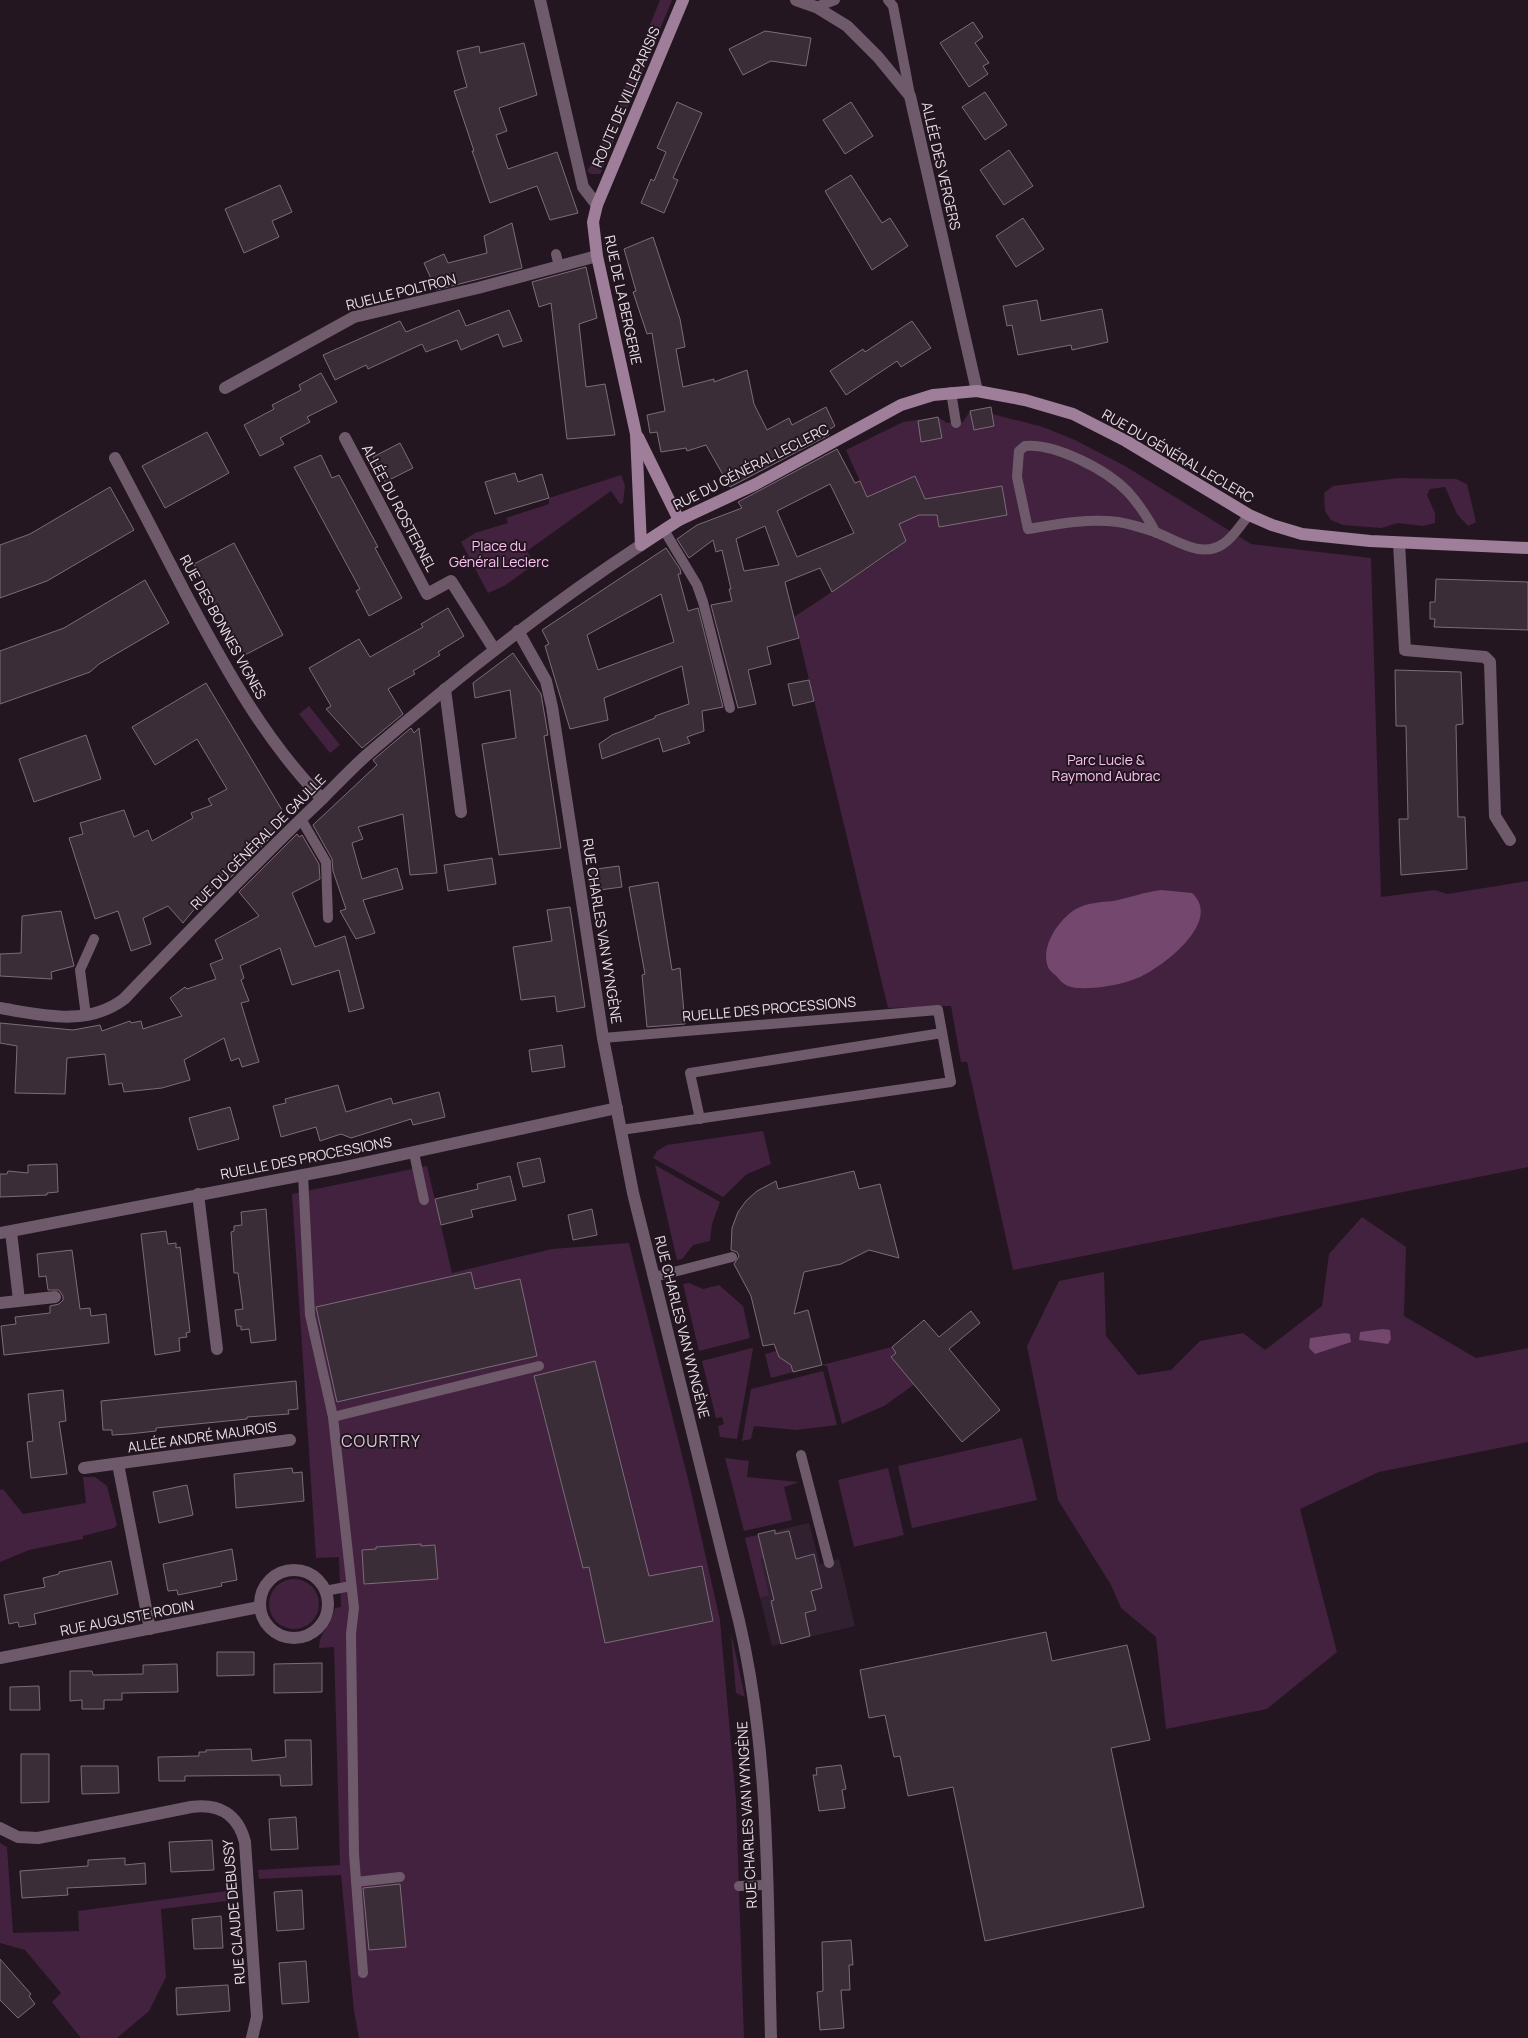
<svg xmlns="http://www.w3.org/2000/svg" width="1528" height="2038" font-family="Manrope,sans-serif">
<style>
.built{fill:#31202f}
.green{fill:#42223e}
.water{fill:#74476e}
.building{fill:#3a2d38;stroke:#7c6c79;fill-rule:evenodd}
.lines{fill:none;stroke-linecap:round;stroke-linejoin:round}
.service{stroke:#6f5a6b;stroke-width:10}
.minor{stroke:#6f5a6b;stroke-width:12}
.tertiary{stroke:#6f5a6b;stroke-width:12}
.secondary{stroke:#9f7e9a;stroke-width:12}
.labels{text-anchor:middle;stroke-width:4;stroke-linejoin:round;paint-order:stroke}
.street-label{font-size:14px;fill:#e9e0e7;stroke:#231621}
.park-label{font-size:14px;fill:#fac1f1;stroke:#231621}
.quarter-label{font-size:16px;letter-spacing:1px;fill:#ddccda;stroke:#231621}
</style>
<rect width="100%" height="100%" fill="#231621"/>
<!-- built -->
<path class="built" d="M809,1523L820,1564L839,1559L855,1626L772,1646L745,1538Z"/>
<!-- green -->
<g class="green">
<path d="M660,0H672L602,170L600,174H591L587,171L597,156Z"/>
<path d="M991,407L992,414L1043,427L1075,440L1125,466L1251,544L1371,558L1381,897L1435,890L1447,894L1528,881V1167L1013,1270L967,1062H961L951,1006L888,1008L794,617L892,552L846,450L903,422L938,417L947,423L963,422L970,411Z"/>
<path d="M621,475L625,485L623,503L620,504L611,491L527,551L535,564L504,586L488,593L461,542L475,533L508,523L506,518L549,504V498Z"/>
<path d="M1399,478L1456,479L1467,484L1476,522L1468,526L1457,514L1445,487L1430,489L1427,495L1435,513V523L1423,526L1398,523L1381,528L1343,525L1331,520L1325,511L1324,493L1333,486Z"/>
<path d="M309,706L340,745L330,753L299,714Z"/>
<path d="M763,1131L771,1164L747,1174L723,1197L653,1158L657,1151L667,1145Z"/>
<path d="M655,1165L720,1202L712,1224L710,1241L693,1245L682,1259L677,1260Z"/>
<path d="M427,1166L452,1273L552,1249L629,1243L690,1487L720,1620L736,1800L744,2038H359L354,2011L341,1875L259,1879L258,1870L340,1865L334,1647L319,1648C319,1633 332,1623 335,1608L341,1607L339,1557L316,1558L292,1194Z"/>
<path d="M1362,1217L1406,1247L1404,1316L1476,1358L1528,1348V1442L1379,1472L1300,1509L1337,1652L1267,1709L1166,1729L1156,1637L1121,1608L1111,1585L1058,1500L1027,1346L1059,1281L1104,1272L1106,1336L1138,1375L1171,1370L1200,1341L1243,1333L1265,1350L1322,1306L1329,1254Z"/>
<path d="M689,1283L703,1289L719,1285L743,1306L750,1338L699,1351L683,1284Z"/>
<path d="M892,1347L896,1353L892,1356L915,1384L884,1406L842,1424L827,1366L822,1365Z"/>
<path d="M752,1348L753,1349L737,1439L720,1437L718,1426L724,1424L722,1417L716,1418L702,1361Z"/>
<path d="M780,1350L779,1357L791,1365L793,1372L771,1378L765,1354Z"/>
<path d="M823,1371L837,1425L796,1430L754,1426L751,1439L742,1441L751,1389Z"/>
<path d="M1022,1438L1037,1500L912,1528L898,1466Z"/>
<path d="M725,1458L749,1461L747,1477L799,1482L784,1487L792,1520L744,1531Z"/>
<path d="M888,1468L904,1535L854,1547L838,1480Z"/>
<path d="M83,1477H95L107,1486L117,1525L114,1528L83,1536V1539L29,1550L0,1562V1490L3,1489L23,1514L86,1503Z"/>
<path d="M758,1535L764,1558L761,1559L769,1595L760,1598L745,1538Z"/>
<circle cx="294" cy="1604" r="25"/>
<path d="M731,1633L745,1697L736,1693Z"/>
<path d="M0,1843L7,1847L13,1933L79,1931L78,1911L234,1890L235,1900L161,1909L166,1977L149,2011L117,2038H81L52,2002L61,1993L25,1950L0,1943Z"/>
</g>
<!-- water -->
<g class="water">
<path d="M1161,890L1192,893C1223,921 1164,966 1140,977C1122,985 1097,989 1077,988C1068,987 1064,985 1058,978C1055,974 1050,972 1048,967C1040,946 1059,919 1076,909C1087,903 1100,902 1113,901C1129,898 1144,892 1161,890Z"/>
<path d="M1383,1329L1390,1330L1391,1339L1388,1344L1359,1340L1360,1332Z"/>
<path d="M1345,1333L1350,1334L1351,1342L1315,1354L1309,1348L1310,1338Z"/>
</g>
<!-- building -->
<g class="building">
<path d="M973,22L983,37L975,43L989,63L983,66L988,74L969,87L940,43Z"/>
<path d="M765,31L811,38L806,66L771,61L743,75L729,49Z"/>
<path d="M524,43L537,95L499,108L507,131L496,135L508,169L557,152L578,213L550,220L537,186L490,203L475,159L472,151H474L454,91L467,87L457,51L479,46L480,53Z"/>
<path d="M985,92L1007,125L985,140L962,107Z"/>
<path d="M677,102L702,113L673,178L678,180L664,213L641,203L651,179L654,181L666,152L657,148Z"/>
<path d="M851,102L873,136L845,154L823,120Z"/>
<path d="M1009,150L1033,186L1004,205L980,170Z"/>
<path d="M851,175L882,223L890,218L908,246L872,270L825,191Z"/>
<path d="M280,185L292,212L272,221L279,237L244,253L225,209Z"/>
<path d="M1023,218L1044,249L1016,267L996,236Z"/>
<path d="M512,223L522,268L436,290L424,263L444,254L448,263L487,253L484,236Z"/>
<path d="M653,237L680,319L685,347L676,349L683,387L714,379V382L747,370L754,404L767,430L789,418L792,425L826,407L835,426L827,431L829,435L730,487L706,445L687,451L686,448L661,452L657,432L650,433L647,415L665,411L652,333L647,334L633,292L636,291L624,249Z"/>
<path d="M586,267L597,318L579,324L586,387L605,384L615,435L567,439L551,303L539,307L532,282Z"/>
<path d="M1037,300L1041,321L1102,309L1108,342L1072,350L1071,345L1018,355L1012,325L1007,326L1003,306Z"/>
<path d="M459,310L466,326L509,310L522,341L503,347L498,334L461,350L457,340L426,352L422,344L368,369L366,365L335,380L323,355L400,321L406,332Z"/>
<path d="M912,321L931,348L901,367L897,361L846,395L830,371L863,349L865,352Z"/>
<path d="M321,373L337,402L307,417L310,422L280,438L284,444L260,456L244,425L274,409L272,405L301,390L299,385Z"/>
<path d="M991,407L994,426L974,430L970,411Z"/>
<path d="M938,417L942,438L921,442L918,421Z"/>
<path d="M207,432L229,473L165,508L142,466Z"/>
<path d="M400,443L413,468L385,482L373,457Z"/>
<path d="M837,449L855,483L860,481L867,497L915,476L925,499L1002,486L1007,515L939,527L937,515H919L899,524L906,541L832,592L820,568L785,582L799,638L767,647L771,664L748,670L756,704L738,708L711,605L732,601L729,589H731L722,550L716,552L713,540L689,558L677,539L697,525L742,508L738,502ZM830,484L854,533L797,557L777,511ZM765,526L779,565L744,571L736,539Z"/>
<path d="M321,455L332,478L339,475L378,547L375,548L402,598L369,616L356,591L360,589L294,467Z"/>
<path d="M515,473L518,482L542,474L549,498L495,514L485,482Z"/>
<path d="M110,487L134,530L47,581L0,598V545L30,534Z"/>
<path d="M234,543L283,635L243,656L194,564Z"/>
<path d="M666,548L680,569L681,574H678L688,611L698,608L723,707L702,711L704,731L687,737L690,743L663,752L659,738L602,759L599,744L612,735L655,718V716L689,704L682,666L604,698L608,720L570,729L545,646L549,644L542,630ZM661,594L674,642L598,670L587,635Z"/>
<path d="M1436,579L1528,582V630L1434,627L1435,619H1430V602H1435Z"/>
<path d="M145,580L169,623L99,664L90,672L0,704V651L64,628Z"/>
<path d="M448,608L464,636L438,652L440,655L413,671L415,674L388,689L403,714L362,748L326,709L331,706L309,668L359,639L370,657L423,627L421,624Z"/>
<path d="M513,653L541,694L548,735L544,736L561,848L499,855L482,744L516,738L510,690L475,698L473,683Z"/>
<path d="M1395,670L1461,672L1463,724L1456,725L1458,817H1465L1467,869L1401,875L1399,819H1408L1406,726H1396Z"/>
<path d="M809,680L814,701L793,706L788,684Z"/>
<path d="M206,683L288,820L229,879L224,873L183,923L168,906L143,918L151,944L131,951L118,911L95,919L69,838L83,834L80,823L124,810L134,837L148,830L152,841L193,818L191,813L212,805L208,799L227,789L197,739L155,765L132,727Z"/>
<path d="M411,728L414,733L419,728L437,873L410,875L403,814L358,827L363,839L352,843L362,879L397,868L403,889L363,900L375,933L356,939L340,911L346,909L333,871L332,859L313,825L377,765L373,760Z"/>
<path d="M86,735L101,779L34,802L19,759Z"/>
<path d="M297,834L299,837L302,835L319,864L320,879L292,893L315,947L345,936L364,1008L349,1012L339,970L292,985L280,948L240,966L244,978L241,980L249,1001L241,1003L259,1062L242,1067L239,1058L231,1061L224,1038L184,1060L190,1080L162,1088L124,1092L122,1083L109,1085L105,1054L67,1058L65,1094L15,1093L17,1046L0,1043V1023L73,1030L100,1025L102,1031L130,1021L131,1023L141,1021L143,1029L182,1016L170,998L185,987L187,989L216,979L210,964L223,959L215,940L259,916L239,892Z"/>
<path d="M492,858L496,884L448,891L444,865Z"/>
<path d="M619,866L622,887L592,891L589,870Z"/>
<path d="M658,882L672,970L680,968L685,1024L647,1027L642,975L645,974L629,887Z"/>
<path d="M570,907L585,1007L557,1012L555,996L521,1000L513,947L552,941L547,910Z"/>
<path d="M61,911L74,966L51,972L52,979L0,976V954L21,953L22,916Z"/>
<path d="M562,1045L565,1067L532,1072L529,1050Z"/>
<path d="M338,1085L346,1112L391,1098L393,1104L439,1092L445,1117L413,1125L411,1119L351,1138L341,1134L320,1141L316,1127L281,1137L273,1106L286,1103L285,1099Z"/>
<path d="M230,1107L239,1139L198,1150L189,1118Z"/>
<path d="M540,1158L545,1182L523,1187L517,1163Z"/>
<path d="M57,1164L58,1192L47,1193V1195L0,1197V1174H7L8,1171L28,1173V1165Z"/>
<path d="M854,1171L859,1189L880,1184L899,1258L869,1250L841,1264L804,1272L794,1314L808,1310L822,1365L793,1372L791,1365L779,1357L774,1344L763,1346L751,1296L734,1264L739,1256L737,1252L731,1250L732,1228L738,1212L746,1201L757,1191L776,1181L778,1189Z"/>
<path d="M510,1176L516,1200L471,1210L473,1217L441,1225L435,1199L478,1189L477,1184Z"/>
<path d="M266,1209L276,1340L251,1343L249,1329L241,1330V1326H237L235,1310L243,1309L238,1273H234L231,1232L234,1231V1226L242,1225L241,1212Z"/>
<path d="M592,1209L597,1235L573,1240L568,1215Z"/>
<path d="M166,1231L168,1244L176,1243V1248L180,1247L190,1332L186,1333L187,1337L179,1338L180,1351L155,1355L141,1234Z"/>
<path d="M72,1250L80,1309L90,1308L91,1316L106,1314L109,1343L4,1355L1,1326L16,1324L15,1317L50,1313V1306L59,1304L63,1300V1296L59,1290H48L46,1276L39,1277L37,1254Z"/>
<path d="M471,1272L475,1289L520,1279L537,1356L337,1402L316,1307Z"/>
<path d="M971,1311L980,1323L949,1349L1000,1410L962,1442L891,1357L896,1353L892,1347L924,1320L939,1337Z"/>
<path d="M595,1361L649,1576L702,1566L713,1621L605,1643L589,1567L583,1568L534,1376Z"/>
<path d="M296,1381L298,1409L288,1410L289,1414L247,1417V1419L156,1428V1431L129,1434L112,1435V1430H103L101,1401Z"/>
<path d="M63,1390L66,1421L59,1422L67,1474L31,1478L27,1442L33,1441L28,1394Z"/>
<path d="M292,1468L293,1473L302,1472L304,1501L236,1508L234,1474Z"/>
<path d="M187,1485L193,1515L159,1523L153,1492Z"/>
<path d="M775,1530V1534L789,1531L796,1559L814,1554L822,1588L811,1591L816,1610L805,1613L810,1636L781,1644L771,1601L774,1600L758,1534Z"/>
<path d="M421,1544V1546L435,1545L438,1579L364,1584L362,1550L376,1549V1547Z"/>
<path d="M232,1549L237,1580L221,1583L222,1586L178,1595L177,1590L168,1591L163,1564Z"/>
<path d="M111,1561L118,1594L34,1614L36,1624L19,1627L18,1622L9,1624L4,1595L45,1587L43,1578L59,1574V1572Z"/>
<path d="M1046,1632L1052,1661L1127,1645L1150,1740L1111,1748L1144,1907L985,1941L953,1787L908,1796L900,1756L894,1757L885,1715L869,1718L860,1670Z"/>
<path d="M217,1652H254V1675L217,1676Z"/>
<path d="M322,1663V1692L274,1693V1664Z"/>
<path d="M177,1664L178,1692L122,1693V1700H104V1709H82V1700L70,1701V1671H92L93,1675L143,1674V1665Z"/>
<path d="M39,1686L40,1710H10V1687Z"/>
<path d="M285,1740H311L312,1785L281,1786L280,1775L185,1776V1781H159L158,1757L199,1756V1752H206V1750L251,1749L252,1761L286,1757Z"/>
<path d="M21,1754H49V1802L21,1803Z"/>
<path d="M841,1765L846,1789L842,1790L845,1808L819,1811L813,1775H817L816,1768Z"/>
<path d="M81,1766H118L119,1793L82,1794Z"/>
<path d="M296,1817L298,1849L271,1850L269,1819Z"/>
<path d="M212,1840L214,1870L171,1872L169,1842Z"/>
<path d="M125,1858V1865L145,1863L146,1884L67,1888L68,1895L22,1898L20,1871L88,1866V1860Z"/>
<path d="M400,1884L406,1947L369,1950L363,1888Z"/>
<path d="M302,1890L304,1929L277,1931L274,1892Z"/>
<path d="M221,1916L223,1948L194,1949L192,1919Z"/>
<path d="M851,1940L853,1965H849L850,1990H841L844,2028L820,2030L817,1992L823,1991L822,1942Z"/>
<path d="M0,1959L31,1994L29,1996L35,2004L18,2018L0,2000Z"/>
<path d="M306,1961L309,2002L282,2004L279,1963Z"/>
<path d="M228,1985L230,2011L177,2015L176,1988Z"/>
</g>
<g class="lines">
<!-- service -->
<g class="service">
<path d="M888,0L893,6L910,95"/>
<path d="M816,7L835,0"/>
<path d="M556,254L559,266"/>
<path d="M951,392L956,423"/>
<path d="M664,530L697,585L703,602L730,708"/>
<path d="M1156,533C1148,518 1139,504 1128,492C1107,470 1055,443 1025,446L1019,451L1017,477L1028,529C1058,524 1087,518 1118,522C1131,524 1143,528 1155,532C1176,540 1201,559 1223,544C1233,538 1241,524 1249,515"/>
<path d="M301,819L326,862L328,918"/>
<path d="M86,1016L80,970L94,939"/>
<path d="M603,1038L938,1010L951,1082L621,1130"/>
<path d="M700,1119L690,1073L942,1033"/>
<path d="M414,1153L424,1200"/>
<path d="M303,1175L310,1315L333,1417L354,1608L351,1634L354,1854L363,1973"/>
<path d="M654,1277L732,1257"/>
<path d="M333,1417L539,1366"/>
<path d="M801,1455L829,1563"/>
<path d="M325,1591L351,1586"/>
<path d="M356,1882L400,1877"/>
<path d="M739,1886L767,1885"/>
</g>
<!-- minor -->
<g class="minor">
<path d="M540,0L583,187L597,205"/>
<path d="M796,0L816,7L847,26L878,57L910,96L977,391"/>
<path d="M225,388L354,317L478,288L597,256"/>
<path d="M345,438L427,594L451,581L494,649"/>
<path d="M115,458C140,505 164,552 189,600C227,671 265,740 322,799"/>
<path d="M1399,543L1405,650L1485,657L1490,662L1495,816L1510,840"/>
<path d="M445,689L461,812"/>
<path d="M198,1194L217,1349"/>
<path d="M11,1232L19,1300"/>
<path d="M0,1233L340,1168L617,1108"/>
<path d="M0,1303L55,1297"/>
<path d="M118,1464L150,1629"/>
<path d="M84,1468L290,1440"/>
<circle cx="294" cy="1604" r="34"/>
<path d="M0,1658L259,1607"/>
<path d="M0,1828L18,1837L38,1838L191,1807C219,1803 238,1814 245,1842L257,2017L252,2038"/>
</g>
<!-- tertiary -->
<g class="tertiary">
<path d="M518,631L546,681L552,707L603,1038L633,1193L739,1621C771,1757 767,1899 771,2038"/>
<path d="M0,1008C42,1015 87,1027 124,999C189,931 255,863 323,798C338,783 353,767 369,753C456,678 545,608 641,545"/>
</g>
<!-- secondary -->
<g class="secondary">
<path d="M683,0L597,205L593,222L597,256L636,434L641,545L679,520L756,484L901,405L933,395L977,391L1025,400L1073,414L1126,441L1249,515L1272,525L1302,534L1370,541L1528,548"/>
<path d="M638,437L679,520"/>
</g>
</g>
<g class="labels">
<!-- street labels -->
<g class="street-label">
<text transform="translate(626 97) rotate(-67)" y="5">ROUTE DE VILLEPARISIS</text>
<text transform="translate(941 166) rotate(77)" y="5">ALLÉE DES VERGERS</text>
<text transform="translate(401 292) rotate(-14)" y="5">RUELLE POLTRON</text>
<text transform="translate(623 300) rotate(78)" y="5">RUE DE LA BERGERIE</text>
<text transform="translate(1178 456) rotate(30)" y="5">RUE DU GÉNÉRAL LECLERC</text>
<text transform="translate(751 467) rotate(-27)" y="5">RUE DU GÉNÉRAL LECLERC</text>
<text transform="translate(399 508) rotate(62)" y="5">ALLÉE DU ROSTERNEL</text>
<text transform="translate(223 627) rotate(61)" y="5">RUE DES BONNES VIGNES</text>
<text transform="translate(258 842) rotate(-45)" y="5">RUE DU GÉNÉRAL DE GAULLE</text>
<text transform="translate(602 931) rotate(81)" y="5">RUE CHARLES VAN WYNGÈNE</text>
<text transform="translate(769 1009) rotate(-5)" y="5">RUELLE DES PROCESSIONS</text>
<text transform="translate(306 1158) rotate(-11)" y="5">RUELLE DES PROCESSIONS</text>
<text transform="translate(682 1327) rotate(76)" y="5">RUE CHARLES VAN WYNGÈNE</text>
<text transform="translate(202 1437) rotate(-8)" y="5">ALLÉE ANDRÉ MAUROIS</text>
<text transform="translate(127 1618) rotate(-11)" y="5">RUE AUGUSTE RODIN</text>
<text transform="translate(747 1815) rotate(-93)" y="5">RUE CHARLES VAN WYNGÈNE</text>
<text transform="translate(234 1912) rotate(-95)" y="5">RUE CLAUDE DEBUSSY</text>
</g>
<!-- park labels -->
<g class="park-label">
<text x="499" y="551">Place du<tspan x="499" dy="16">Général Leclerc</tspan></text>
<text x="1106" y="765">Parc Lucie &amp;<tspan x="1106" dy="16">Raymond Aubrac</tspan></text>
</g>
<!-- quarter labels -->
<g class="quarter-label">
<text x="381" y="1447">COURTRY</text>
</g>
</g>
</svg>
